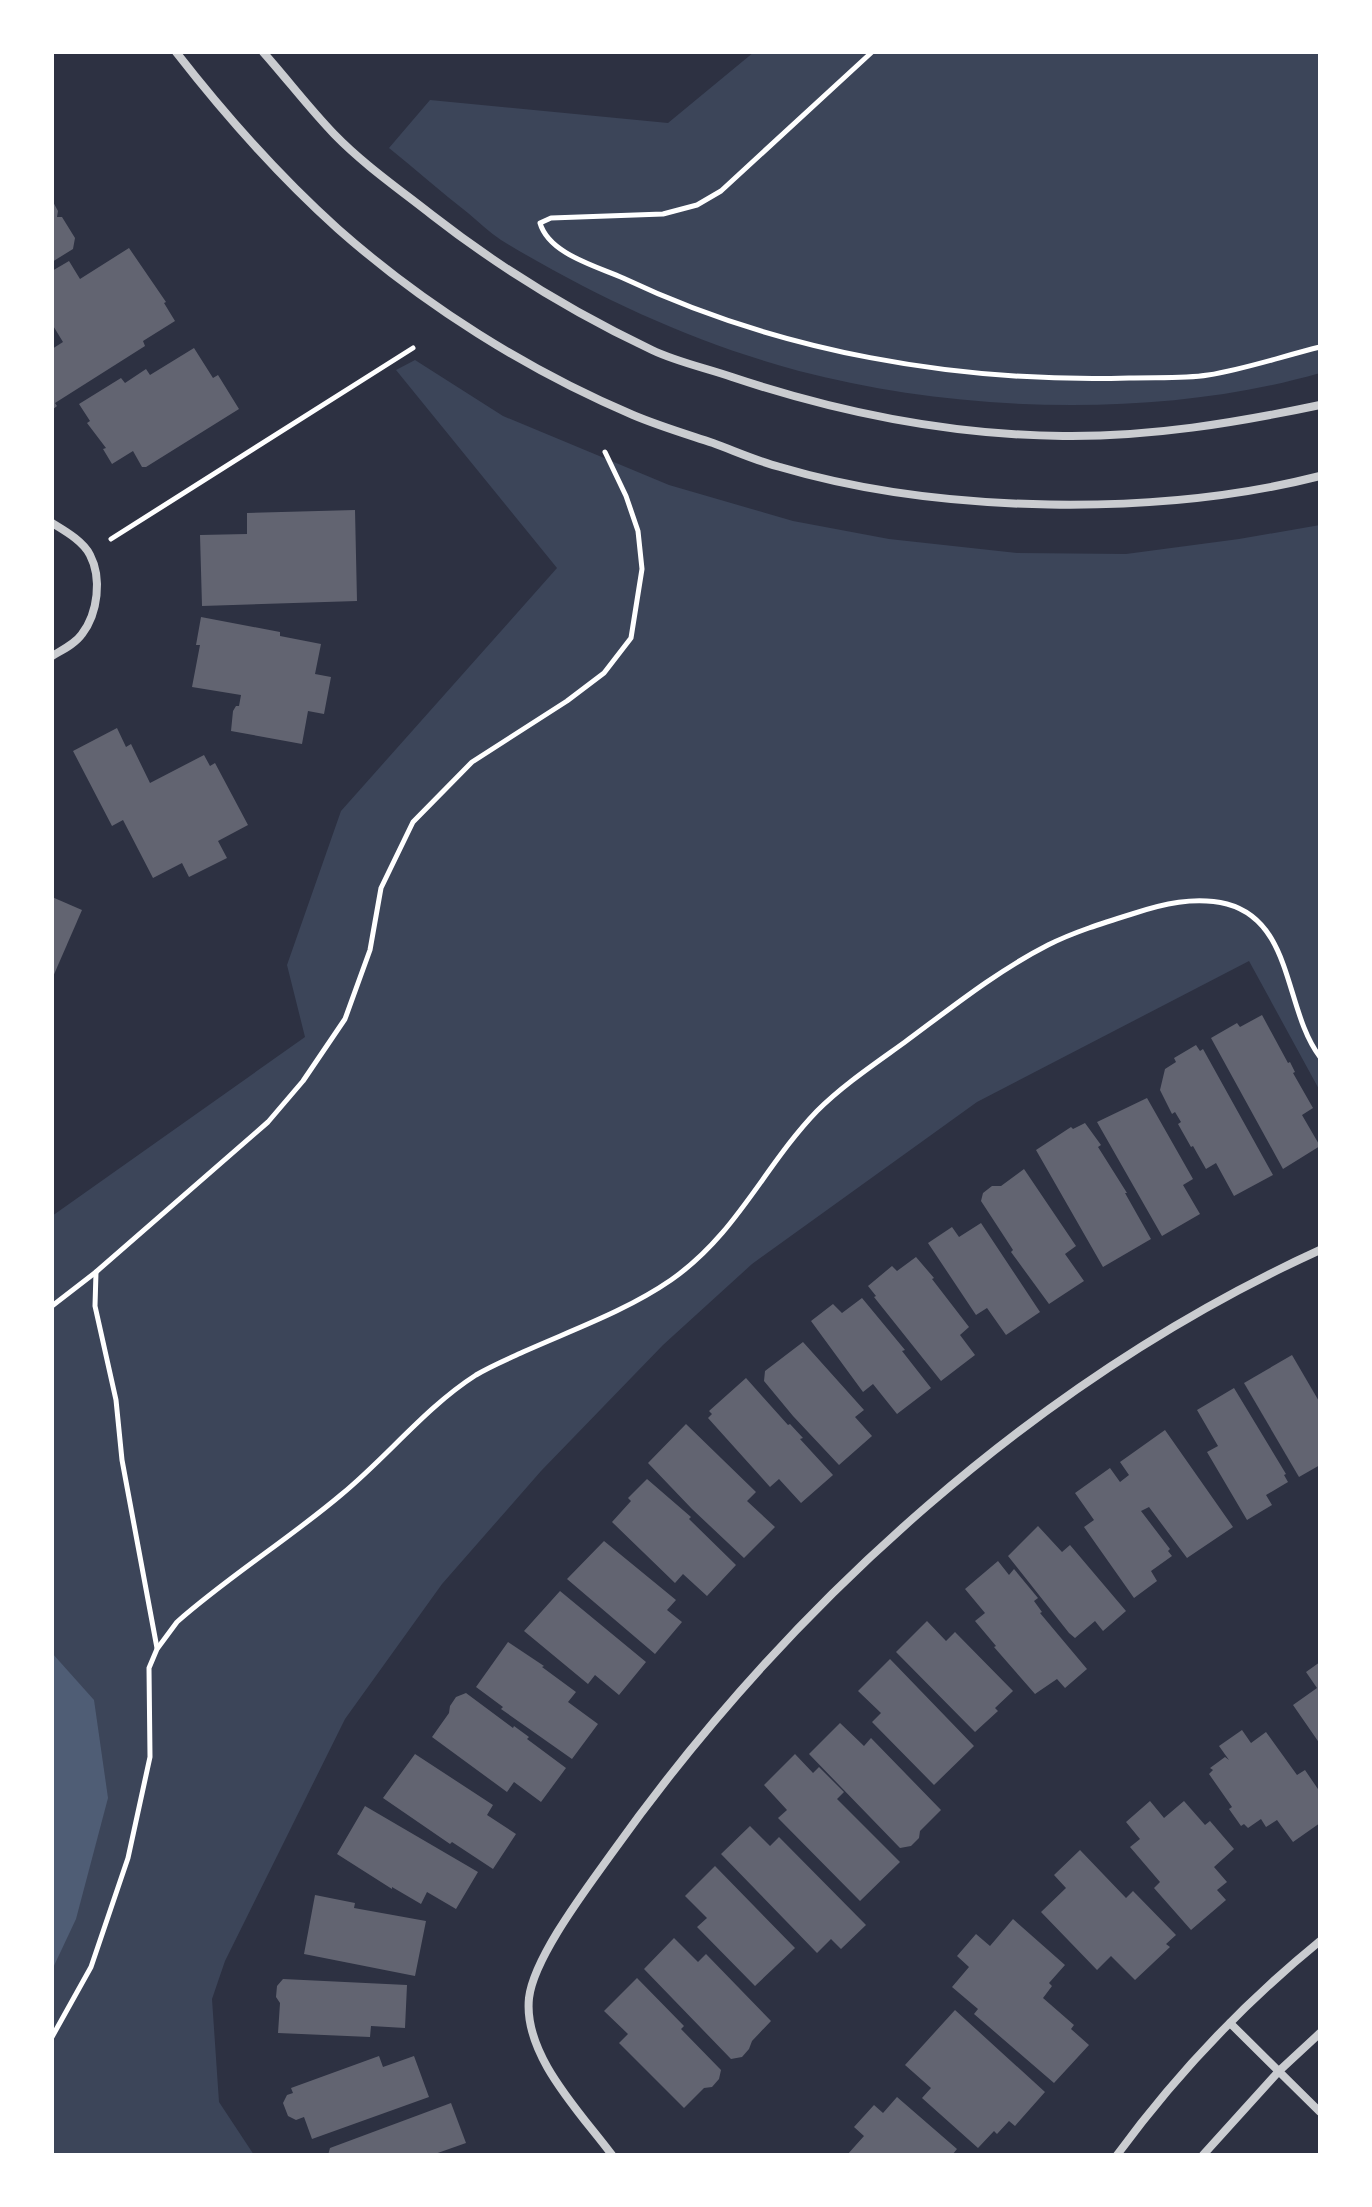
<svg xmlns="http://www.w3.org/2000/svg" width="1372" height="2207" font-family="'Sofia Sans Condensed',sans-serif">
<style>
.green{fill:#3c4559}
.water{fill:#4f5d75}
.building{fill:#626471}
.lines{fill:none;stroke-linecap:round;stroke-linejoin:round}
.path{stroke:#fff;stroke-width:5}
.minor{stroke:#caccd0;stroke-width:8}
</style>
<rect width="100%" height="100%" fill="#2d3142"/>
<!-- green -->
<g class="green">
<path d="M754,52H1320V373C1160,419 960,413 799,371C695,343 593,296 501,240C489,232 479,222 468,213C441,192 415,169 389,148L430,100L668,123Z"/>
<path d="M415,360L503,416L669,485L793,521L889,539L1017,553L1126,554L1239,539L1320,525V1091L1249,961L977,1102L752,1264L663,1345L541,1471L442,1584L345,1719L225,1961L212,1999L219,2102L254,2155H52V1216L305,1037L287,965L341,811L557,568L396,370Z"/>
</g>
<!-- water -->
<path class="water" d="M52,1653L94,1700L108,1798L76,1919L52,1970Z"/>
<!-- building -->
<g class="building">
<path d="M52,200L58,211L57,217H62L75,238L73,249L52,262Z"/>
<path d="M129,248L166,302L164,303L175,321L143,341L145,346L55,403L57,406L52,410V349L63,342L52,324V271L69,261L80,279Z"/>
<path d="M194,348L213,378L218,375L239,409L146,467H142L133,451L112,464L103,449L106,448L87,423L90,421L79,404L121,378L125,383L146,369L150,375Z"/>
<path d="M355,510L357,601L202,606L200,535L247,534V513Z"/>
<path d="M201,617L280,632V636L321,644L315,674L331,677L324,714L308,711L302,744L231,731L233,711L236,706H239L241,695L192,687L200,645H196Z"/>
<path d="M117,728L126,747L131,744L150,783L204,755L210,766L215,763L248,825L218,841L227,858L189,877L182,863L153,878L123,820L112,826L73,751Z"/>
<path d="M52,897L82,910L52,979Z"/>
<path d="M1262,1015L1288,1063L1290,1062L1295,1072L1293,1073L1313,1108L1302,1115L1320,1146L1283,1169L1211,1038L1237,1023L1240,1027Z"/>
<path d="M1196,1045L1200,1051L1203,1049L1273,1175L1234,1196L1216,1163L1206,1169L1193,1146L1191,1147L1178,1124L1181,1122L1175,1112L1172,1114L1160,1090L1165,1069L1176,1062L1174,1058Z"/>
<path d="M1147,1098L1193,1179L1183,1185L1200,1214L1162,1236L1097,1122Z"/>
<path d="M1085,1123L1101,1145L1098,1147L1127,1193H1125L1151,1239L1103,1267L1036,1150L1071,1127L1073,1129Z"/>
<path d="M1024,1169L1076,1246L1065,1254L1084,1281L1049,1304L1011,1252L1013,1250L981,1201L983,1193L992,1186H1001Z"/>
<path d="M981,1223L1040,1312L1006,1335L987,1308L976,1315L928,1243L952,1227L959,1237Z"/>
<path d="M916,1257L934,1278L932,1279L969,1327L960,1335L975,1355L941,1381L874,1297L876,1296L868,1286L892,1266L897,1271Z"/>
<path d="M862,1298L905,1350L902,1351L931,1388L897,1414L873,1384L863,1392L811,1321L833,1304L842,1313Z"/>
<path d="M803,1342L864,1410L855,1417L872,1436L839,1465L793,1416L764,1381L765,1371Z"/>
<path d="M1292,1355L1320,1403V1465L1299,1477L1244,1383Z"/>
<path d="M746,1378L788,1425L790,1424L803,1438L800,1439L833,1475L801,1503L779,1479L770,1487L708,1418L712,1414L709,1411Z"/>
<path d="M1234,1388L1286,1474L1284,1475L1288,1482L1266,1495L1272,1505L1247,1520L1207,1452L1218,1446L1197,1410Z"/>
<path d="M686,1424L756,1492L747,1501L775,1527L744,1558L692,1509L648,1463Z"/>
<path d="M1165,1430L1233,1527L1187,1558L1149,1507L1141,1511L1170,1549L1168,1551L1172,1556L1151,1571L1157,1581L1134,1598L1084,1527L1094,1520L1075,1493L1110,1468L1120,1482L1129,1475L1120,1462Z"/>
<path d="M647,1479L691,1517L689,1519L736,1565L707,1596L683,1574L675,1583L612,1522L631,1501L628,1498Z"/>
<path d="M1038,1526L1062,1552L1070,1545L1126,1611L1103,1631L1095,1621L1075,1638L1069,1633L1008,1556Z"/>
<path d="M604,1541L676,1600L667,1610L682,1622L655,1654L567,1579Z"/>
<path d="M998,1561L1009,1575L1014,1569L1038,1598L1034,1601L1042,1612L1040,1613L1087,1669L1065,1688L1057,1679L1035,1694L994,1647L996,1646L975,1621L985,1613L965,1589Z"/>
<path d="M560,1591L646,1662L619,1695L595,1675L588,1684L524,1631Z"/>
<path d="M927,1621L946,1641L955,1632L1013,1691L995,1708L998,1711L975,1732L896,1652Z"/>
<path d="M508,1642L544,1666L542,1667L576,1692L568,1702L598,1724L572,1759L501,1709L503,1707L476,1687Z"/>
<path d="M890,1659L974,1746L934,1785L872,1722L881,1713L858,1691Z"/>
<path d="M1320,1662V1744L1293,1705L1317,1688L1306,1672Z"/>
<path d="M466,1693L513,1728L514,1726L529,1737L527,1739L566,1768L541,1802L514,1782L507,1792L432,1737L449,1713L450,1706L456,1697Z"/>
<path d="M840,1723L864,1746L871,1738L941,1810L920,1831L919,1838L911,1846L900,1848L809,1754Z"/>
<path d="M1242,1730L1251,1743L1266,1732L1297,1775L1305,1770L1320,1792V1823L1293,1842L1277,1820L1266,1827L1261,1819L1248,1828L1244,1824L1241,1826L1229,1809L1232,1807L1209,1774L1213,1770L1210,1768L1225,1757L1229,1760L1219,1746Z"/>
<path d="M415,1754L493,1805L487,1815L516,1834L493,1869L452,1842L450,1844L383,1798Z"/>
<path d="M795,1754L813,1773L819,1767L844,1792L837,1799L900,1862L860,1901L778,1818L787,1810L764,1785Z"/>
<path d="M1150,1801L1164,1818L1184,1801L1205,1825L1210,1821L1234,1849L1214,1867L1227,1882L1217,1890L1226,1900L1191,1930L1154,1888L1160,1882L1130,1847L1140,1839L1126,1822Z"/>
<path d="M365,1806L478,1872L456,1909L427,1892L421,1904L392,1887V1889L337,1854Z"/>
<path d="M750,1826L770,1846L779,1837L866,1925L841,1949L831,1939L817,1953L721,1854Z"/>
<path d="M1080,1850L1126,1898L1133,1891L1176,1935L1166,1944L1170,1947L1135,1980L1111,1956L1097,1970L1041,1912L1066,1888L1054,1875Z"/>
<path d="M715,1866L795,1948L755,1986L697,1927L707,1918L685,1896Z"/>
<path d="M315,1895L355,1903L354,1908L426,1921L415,1976L304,1954Z"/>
<path d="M1013,1919L1065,1965L1049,1983L1052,1986L1043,1998L1074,2025L1071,2029L1089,2045L1054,2083L974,2014L978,2009L952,1987L969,1967L957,1956L976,1934L990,1946Z"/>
<path d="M674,1938L698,1962L706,1954L771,2021L752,2041L749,2049L742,2057L731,2059L644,1969Z"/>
<path d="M637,1978L684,2026L681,2029L721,2070L719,2079L712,2087L704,2088L684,2108L619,2043L628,2034L604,2011Z"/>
<path d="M283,1979L407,1985L405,2028L371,2026L370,2037L278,2033L280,2003L276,1997L277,1986Z"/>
<path d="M955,2010L1045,2092L1015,2126L1009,2121L997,2134L994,2131L978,2148L922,2098L931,2088L905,2065Z"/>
<path d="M379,2056L383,2067L414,2056L429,2097L312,2139L304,2117L296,2120L288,2116L283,2103L287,2095L293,2093L291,2088Z"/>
<path d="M897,2097L957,2149L952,2155H847L864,2136L854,2127L874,2105L883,2113Z"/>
<path d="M451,2103L466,2143L432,2155H328L330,2148Z"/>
</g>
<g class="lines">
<!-- path -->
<g class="path">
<path d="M872,52L721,191L697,205L663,214L551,218L540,223C549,254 596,266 623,278C779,352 957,383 1129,378C1155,377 1183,379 1208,375C1246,369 1283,356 1320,347"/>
<path d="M111,539L413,348"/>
<path d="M96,1272L95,1306L116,1400L122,1460L157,1648"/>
<path d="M52,1306L96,1272L268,1122L303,1081L345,1019L370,950L381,888L413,822L472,762L567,701L604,673L631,638L642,569L638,531L626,496L605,452"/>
<path d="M52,2037L91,1967L128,1858L150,1757L149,1668L157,1649L177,1622C229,1576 289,1539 342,1494C388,1456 426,1407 476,1375C491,1366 508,1359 523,1352C572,1330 626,1311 671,1280C737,1234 764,1166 817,1111C843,1085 876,1063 905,1042C951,1008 997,971 1048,945C1074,932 1103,923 1132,914C1162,904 1195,896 1227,904C1294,922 1284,1010 1320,1057"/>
</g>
<!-- minor -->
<g class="minor">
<path d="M176,52C225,115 278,175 338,229C424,305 527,370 633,415C659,426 686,434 713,443C735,451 757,461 780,467C939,514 1159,517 1320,476"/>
<path d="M263,52C287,79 309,108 334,134C363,164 399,189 432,215C500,268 574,313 652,350C677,362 706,368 732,377C840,413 949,435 1063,436C1150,437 1235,423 1320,405"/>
<path d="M52,523C65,531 83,541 90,555C102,578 98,613 82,634C75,644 62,650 52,656"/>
<path d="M1230,2023L1320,2112"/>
<path d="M612,2155C580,2112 523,2055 529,1998C534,1957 587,1888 612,1853C790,1603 1039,1378 1320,1250"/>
<path d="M1117,2155C1175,2076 1244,2003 1320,1941"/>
<path d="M1203,2155L1279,2071L1320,2033"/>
</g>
</g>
<!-- border -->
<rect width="1372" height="2207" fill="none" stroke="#ffffff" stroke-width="108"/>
</svg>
